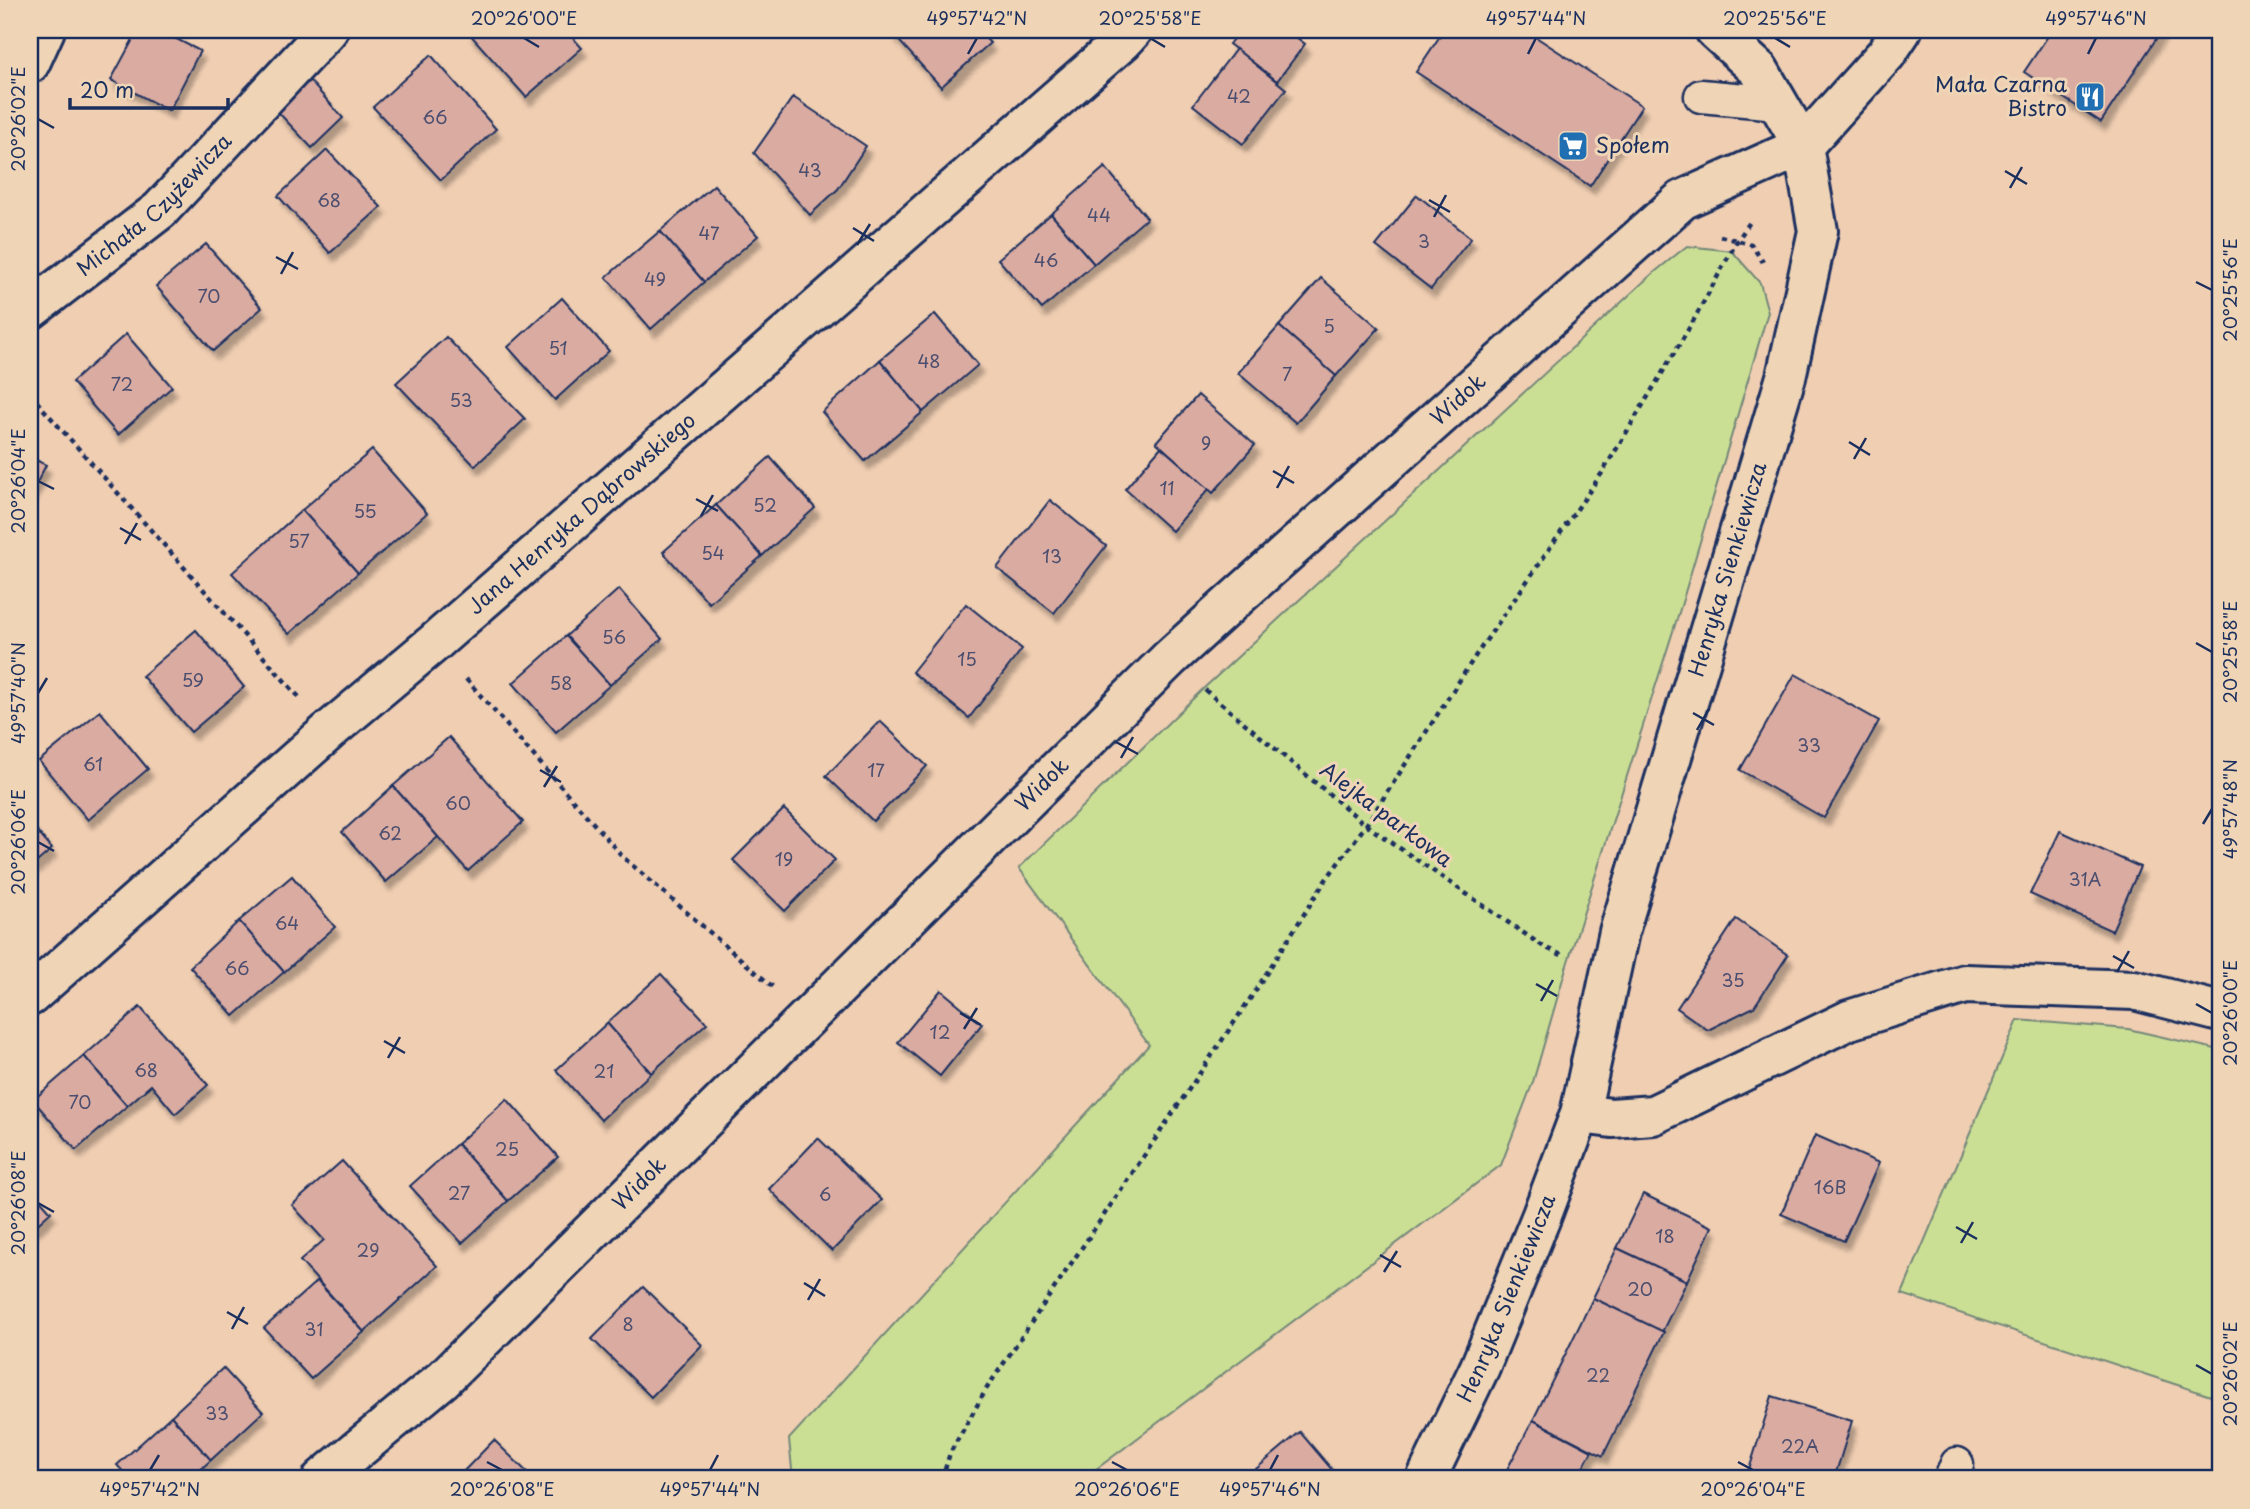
<svg xmlns="http://www.w3.org/2000/svg" width="2250" height="1509" font-family="'Playpen Sans',sans-serif">
<style>
.green{fill:#cbdf94;stroke:#738779;stroke-width:2}
.building{fill:#daaba1;stroke:#1b2f5e;stroke-width:2;filter:url(#shadow)}
.lines{fill:none;stroke-linecap:round;stroke-linejoin:round}
.service-casing{stroke:#1b2f5e;stroke-width:37}
.minor-casing{stroke:#1b2f5e;stroke-width:44}
.tertiary-casing{stroke:#1b2f5e;stroke-width:44}
.path{stroke:#1b2f5e;stroke-width:4.5;stroke-dasharray:5 5;stroke-linecap:butt}
.service{stroke:#efd5b6;stroke-width:32}
.minor{stroke:#efd5b6;stroke-width:38}
.tertiary{stroke:#efd5b6;stroke-width:38}
.ticks{fill:none;stroke:#1b2f5e;stroke-width:2.5}
.labels{text-anchor:middle;stroke-width:6;stroke-linejoin:round;paint-order:stroke}
.number-label{font-size:18px;fill:#4b4e6f}
.poi-label{font-size:21px;fill:#1b2f5e;stroke:#efd5b6;text-anchor:end}
.street-label{font-size:21px;fill:#1b2f5e;stroke:#efd5b6}
.neatline{fill:none;stroke:#1b2f5e;stroke-width:2.5}
.ticks-label{font-size:18px;text-anchor:middle;fill:#1b2f5e}
</style>
<defs>
<filter id="shadow"><feDropShadow dx="4.5" dy="8" stdDeviation="2" flood-color="#0004"/></filter>
</defs>
<rect width="100%" height="100%" fill="#f0ceb2"/>
<filter id="ink" filterUnits="userSpaceOnUse"><feTurbulence type="fractalNoise" baseFrequency=".0143" numOctaves="2"/><feDisplacementMap in="SourceGraphic" scale="14" xChannelSelector="R" yChannelSelector="G"/><feConvolveMatrix kernelMatrix="1 2 1 2 8 2 1 2 1" color-interpolation-filters="sRGB"/></filter>
<g filter="url(#ink)">
<!-- green -->
<g class="green">
<path d="M1687,246L1732,251L1760,283L1768,312L1681,606L1566,968L1533,1082L1501,1165L1083,1479H793L789,1439L1149,1045L1019,868L1203,689L1651,275Z"/>
<path d="M2018,1020L2128,1029L2220,1050V1399L1902,1294Z"/>
</g>
<!-- building -->
<g class="building">
<path d="M138,30H159L200,51L169,111L111,80Z"/>
<path d="M470,30H566L582,48L526,97L468,32Z"/>
<path d="M895,30H978L990,43L941,87L892,33Z"/>
<path d="M1240,30H1287L1305,44L1277,81L1229,44Z"/>
<path d="M1444,30H1525L1642,106L1590,186L1416,72Z"/>
<path d="M2052,30H2162L2101,122L2024,72Z"/>
<path d="M1236,49L1286,89L1243,144L1193,105Z"/>
<path d="M431,55L496,129L441,180L373,107Z"/>
<path d="M309,80L343,118L312,148L277,111Z"/>
<path d="M793,97L866,146L838,189L810,215L754,153Z"/>
<path d="M327,150L381,207L330,253L278,196Z"/>
<path d="M1105,167L1147,218L1094,264L1051,214Z"/>
<path d="M714,185L758,236L704,282L660,231Z"/>
<path d="M1417,195L1471,238L1431,289L1376,246Z"/>
<path d="M1051,214L1094,264L1042,309L998,259Z"/>
<path d="M660,231L704,282L651,329L606,277Z"/>
<path d="M206,244L262,308L213,351L156,286Z"/>
<path d="M1321,278L1379,328L1336,376L1279,326Z"/>
<path d="M562,298L609,351L555,400L508,347Z"/>
<path d="M935,314L978,365L923,412L880,360Z"/>
<path d="M1279,326L1336,376L1296,423L1238,373Z"/>
<path d="M126,334L172,387L118,435L72,382Z"/>
<path d="M446,337L525,419L475,466L396,383Z"/>
<path d="M880,360L923,412L865,461L822,412Z"/>
<path d="M1198,395L1255,445L1213,493L1156,442Z"/>
<path d="M1161,447L1209,489L1172,531L1125,489Z"/>
<path d="M372,450L427,513L358,573L302,510Z"/>
<path d="M30,457L46,465L30,496Z"/>
<path d="M770,457L815,508L762,556L716,505Z"/>
<path d="M1050,500L1106,546L1054,613L997,568Z"/>
<path d="M716,505L762,556L709,603L663,552Z"/>
<path d="M302,510L358,573L289,634L232,573Z"/>
<path d="M619,589L662,639L610,685L566,636Z"/>
<path d="M966,604L1022,649L969,718L912,672Z"/>
<path d="M196,630L244,687L191,732L142,676Z"/>
<path d="M566,636L610,685L556,732L513,683Z"/>
<path d="M1795,674L1879,721L1824,818L1740,770Z"/>
<path d="M100,711L148,769L88,820L39,761Z"/>
<path d="M880,721L927,766L873,821L826,776Z"/>
<path d="M449,737L523,822L468,871L393,786Z"/>
<path d="M393,786L438,837L386,882L342,832Z"/>
<path d="M784,809L835,860L785,911L733,860Z"/>
<path d="M30,823L52,849L30,868Z"/>
<path d="M2060,831L2140,867L2112,931L2030,894Z"/>
<path d="M292,876L335,927L284,972L239,921Z"/>
<path d="M1736,919L1788,955L1754,1007L1708,1030L1677,1008Z"/>
<path d="M239,921L284,972L234,1016L190,967Z"/>
<path d="M661,974L707,1023L651,1073L607,1023Z"/>
<path d="M941,990L982,1024L940,1076L898,1042Z"/>
<path d="M140,1007L208,1085L175,1114L151,1085L127,1106L84,1056Z"/>
<path d="M607,1023L651,1073L601,1120L556,1070Z"/>
<path d="M84,1056L127,1106L76,1150L33,1100Z"/>
<path d="M507,1099L558,1157L508,1201L457,1144Z"/>
<path d="M1815,1135L1879,1163L1844,1241L1781,1214Z"/>
<path d="M818,1138L882,1200L832,1251L769,1189Z"/>
<path d="M457,1144L508,1201L462,1243L410,1186Z"/>
<path d="M342,1161L437,1266L364,1332L300,1261L324,1240L292,1205Z"/>
<path d="M30,1188L51,1212L30,1231Z"/>
<path d="M1643,1194L1712,1227L1687,1281L1617,1248Z"/>
<path d="M1617,1248L1687,1281L1662,1332L1593,1298Z"/>
<path d="M317,1281L364,1332L311,1379L264,1328Z"/>
<path d="M643,1287L702,1345L651,1397L592,1339Z"/>
<path d="M1593,1298L1664,1332L1603,1456L1533,1420Z"/>
<path d="M223,1368L263,1412L211,1460L171,1416Z"/>
<path d="M1772,1396L1852,1421L1834,1479H1770L1748,1473Z"/>
<path d="M171,1416L211,1460L190,1479H130L117,1465Z"/>
<path d="M1533,1420L1592,1451L1577,1479H1502Z"/>
<path d="M1300,1432L1340,1479H1244Z"/>
<path d="M494,1440L534,1479H456Z"/>
</g>
<g class="lines">
<!-- service casing -->
<g class="service-casing">
<g id="service">
<path d="M1701,96L1778,103"/>
<path d="M1951,1479L1957,1464"/>
</g>
</g>
<!-- minor casing -->
<g class="minor-casing">
<g id="minor">
<path d="M30,63L45,30"/>
<path d="M1803,146L1886,54L1902,30"/>
<path id="s1" d="M30,310L160,210L328,30"/>
<path id="s2" d="M30,996L329,731L434,643L1123,41L1133,30"/>
</g>
</g>
<!-- tertiary casing -->
<g class="tertiary-casing">
<g id="tertiary">
<path d="M1580,1114L1612,1118L1653,1115L1849,1020L1965,984L2134,990L2220,1012"/>
<path id="s3" d="M322,1479L443,1379L1170,658L1224,609L1682,200L1803,146"/>
<path id="s4" d="M1426,1479L1480,1367L1542,1215L1580,1114L1619,932L1786,377L1818,231L1803,146L1759,70L1715,30"/>
</g>
</g>
<!-- path -->
<g class="path">
<path d="M1720,236L1751,244L1763,262"/>
<path d="M30,394L299,697"/>
<path d="M466,679L624,858L773,987"/>
<path d="M1205,690L1366,825L1544,947L1566,957"/>
<path d="M942,1479L950,1453L987,1388L1254,993L1325,881L1366,825L1476,655L1602,473L1691,325L1737,241L1750,222"/>
</g>
<!-- service -->
<use href="#service" class="service"/>
<!-- minor -->
<use href="#minor" class="minor"/>
<!-- tertiary -->
<use href="#tertiary" class="tertiary"/>
</g>
</g>
<!-- ticks -->
<path class="ticks" d="M524,38L539,47M1150,38L1165,47M1775,38L1790,47M968,54L977,38M1528,54L1536,38M2088,54L2096,38M38,119L54,128M2005,171L2027,184M2010,188L2022,167M1429,200L1450,212M1434,217L1446,195M853,228L874,241M857,245L870,224M276,257L298,269M281,274L293,252M2196,282L2212,290M1849,442L1870,455M1854,459L1866,438M1273,471L1294,483M38,481L54,489M1277,488L1289,466M696,499L718,511M701,516L713,495M120,528L141,540M125,544L137,523M2196,643L2212,652M38,693L47,678M1693,713L1714,725M1697,730L1709,709M1116,742L1138,754M1121,758L1133,737M540,770L561,782M544,787L557,766M2203,824L2212,809M38,842L54,851M2113,956L2134,968M2117,972L2129,951M1536,984L1557,996M1541,1001L1553,980M2196,1004L2212,1013M960,1013L981,1025M964,1029L977,1008M384,1041L405,1053M388,1058L400,1037M38,1203L54,1212M1956,1227L1977,1239M1961,1243L1973,1222M1380,1255L1401,1267M1384,1272L1397,1251M804,1283L825,1296M808,1300L820,1279M227,1312L248,1324M232,1329L244,1307M2196,1365L2212,1374M487,1462L502,1470M1112,1462L1127,1470M1738,1462L1753,1470M150,1470L159,1455M710,1470L718,1455M1270,1470L1278,1455"/>
<!-- icons -->
<defs>
<g id="restaurant-square" transform="scale(1.575)"><rect x="-9" y="-9" width="18" height="18" rx="4" fill="#1f6fb2" stroke="#efd5b6"/><path d="M-5-6h1v4h1v-4h1v4h1v-4h1v5L-1.5 .5V6h-2V.5L-5-1ZM5-6V6H3V1.5H1.5Q1.5-4 5-6Z" fill="#fff"/></g>
<g id="supermarket-square" transform="scale(1.575)"><rect x="-9" y="-9" width="18" height="18" rx="4" fill="#1f6fb2" stroke="#efd5b6"/><path d="M-6-5.5h2.5l.6 2H6L4.5 2H-2.5L-4.4-4H-6ZM-1.5 3.2a1.3 1.3 0 1 0 .1 0ZM3 3.2a1.3 1.3 0 1 0 .1 0Z" fill="#fff"/></g>
</defs>
<g fill-rule="evenodd">
<use href="#restaurant-square" x="2090" y="97"/>
<use href="#supermarket-square" x="1573" y="146"/>
</g>
<g class="labels">
<!-- number labels -->
<g class="number-label">
<text x="1239" y="103">42</text>
<text x="435" y="124">66</text>
<text x="810" y="177">43</text>
<text x="329" y="207">68</text>
<text x="1099" y="222">44</text>
<text x="709" y="240">47</text>
<text x="1424" y="248">3</text>
<text x="1046" y="267">46</text>
<text x="655" y="286">49</text>
<text x="209" y="303">70</text>
<text x="1329" y="333">5</text>
<text x="558" y="355">51</text>
<text x="929" y="368">48</text>
<text x="1287" y="381">7</text>
<text x="122" y="391">72</text>
<text x="461" y="407">53</text>
<text x="1206" y="450">9</text>
<text x="1167" y="495">11</text>
<text x="765" y="512">52</text>
<text x="365" y="518">55</text>
<text x="299" y="548">57</text>
<text x="713" y="560">54</text>
<text x="1052" y="563">13</text>
<text x="614" y="644">56</text>
<text x="967" y="666">15</text>
<text x="193" y="687">59</text>
<text x="561" y="690">58</text>
<text x="1809" y="752">33</text>
<text x="93" y="771">61</text>
<text x="876" y="777">17</text>
<text x="458" y="810">60</text>
<text x="390" y="840">62</text>
<text x="784" y="866">19</text>
<text x="2085" y="886">31A</text>
<text x="287" y="930">64</text>
<text x="237" y="975">66</text>
<text x="1733" y="987">35</text>
<text x="940" y="1039">12</text>
<text x="146" y="1077">68</text>
<text x="604" y="1078">21</text>
<text x="80" y="1109">70</text>
<text x="507" y="1156">25</text>
<text x="1830" y="1194">16B</text>
<text x="459" y="1200">27</text>
<text x="825" y="1201">6</text>
<text x="1665" y="1243">18</text>
<text x="368" y="1257">29</text>
<text x="1640" y="1296">20</text>
<text x="628" y="1331">8</text>
<text x="314" y="1336">31</text>
<text x="1598" y="1382">22</text>
<text x="217" y="1420">33</text>
<text x="1800" y="1453">22A</text>
</g>
<!-- poi labels -->
<g class="poi-label">
<text x="2067" y="92">Mała Czarna<tspan x="2067" dy="24">Bistro</tspan></text>
<text x="1596" y="153" text-anchor="start">Społem</text>
</g>
<!-- street labels -->
<g class="street-label">
<text dy="7" stroke="none"><textPath href="#s1" startOffset="163">Michała Czyżewicza</textPath></text>
<text dy="7" stroke="none"><textPath href="#s3" startOffset="1568">Widok</textPath></text>
<text dy="7" stroke="none"><textPath href="#s2" startOffset="733">Jana Henryka Dąbrowskiego</textPath></text>
<text dy="7" stroke="none"><textPath href="#s4" startOffset="961">Henryka Sienkiewicza</textPath></text>
<text dy="7" stroke="none"><textPath href="#s3" startOffset="1001">Widok</textPath></text>
<text transform="translate(1386 815) rotate(37)" y="7">Alejka parkowa</text>
<text dy="7" stroke="none"><textPath href="#s3" startOffset="434">Widok</textPath></text>
<text dy="7" stroke="none"><textPath href="#s4" startOffset="198">Henryka Sienkiewicza</textPath></text>
</g>
</g>
<!-- margin -->
<rect width="2250" height="1509" fill="none" stroke="#efd5b6" stroke-width="77"/>
<!-- scale -->
<path d="M70 98v10h158v-10" fill="none" stroke="#1b2f5e" stroke-width="3.5"/>
<text x="80" y="98" font-size="21" fill="#1b2f5e" stroke="#efd5b6" stroke-width="5" paint-order="stroke">20 m</text>
<rect x="38" y="38" width="2174" height="1432" class="neatline"/>
<g class="ticks-label">
<text x="524" y="25">20°26'00"E</text>
<text x="977" y="25">49°57'42"N</text>
<text x="1150" y="25">20°25'58"E</text>
<text x="1536" y="25">49°57'44"N</text>
<text x="1775" y="25">20°25'56"E</text>
<text x="2096" y="25">49°57'46"N</text>
<text transform="translate(19 119) rotate(-90)" y="6">20°26'02"E</text>
<text transform="translate(2231 290) rotate(-90)" y="6">20°25'56"E</text>
<text transform="translate(19 481) rotate(-90)" y="6">20°26'04"E</text>
<text transform="translate(2231 652) rotate(-90)" y="6">20°25'58"E</text>
<text transform="translate(19 693) rotate(-90)" y="6">49°57'40"N</text>
<text transform="translate(2231 809) rotate(-90)" y="6">49°57'48"N</text>
<text transform="translate(19 842) rotate(-90)" y="6">20°26'06"E</text>
<text transform="translate(2231 1013) rotate(-90)" y="6">20°26'00"E</text>
<text transform="translate(19 1203) rotate(-90)" y="6">20°26'08"E</text>
<text transform="translate(2231 1374) rotate(-90)" y="6">20°26'02"E</text>
<text x="150" y="1496">49°57'42"N</text>
<text x="502" y="1496">20°26'08"E</text>
<text x="710" y="1496">49°57'44"N</text>
<text x="1127" y="1496">20°26'06"E</text>
<text x="1270" y="1496">49°57'46"N</text>
<text x="1753" y="1496">20°26'04"E</text>
</g>
</svg>
